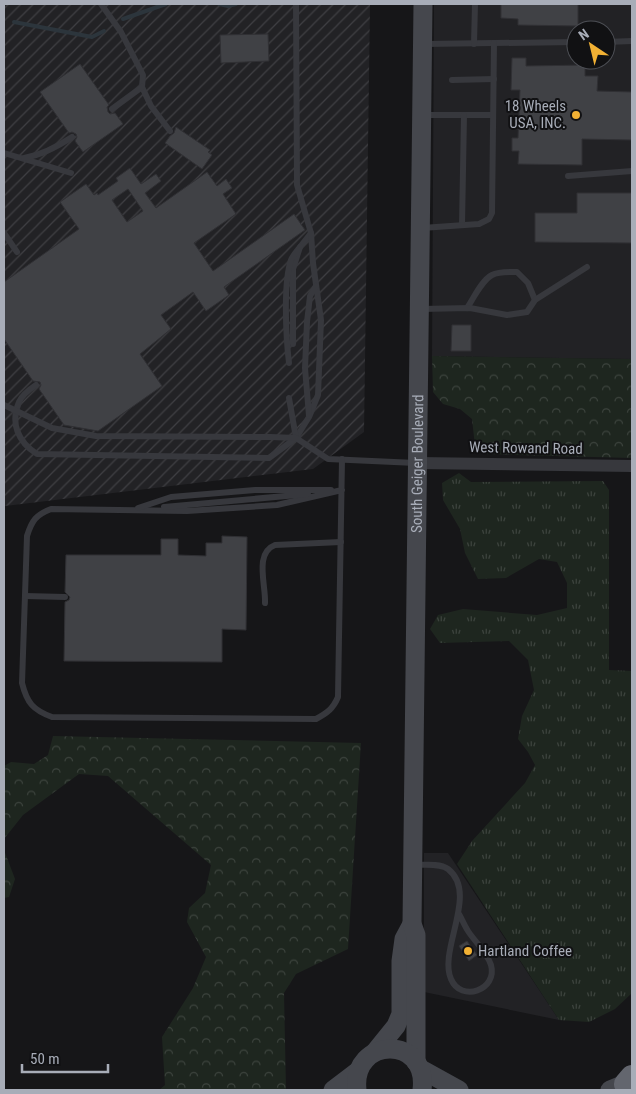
<svg xmlns="http://www.w3.org/2000/svg" width="636" height="1094" font-family="'Roboto Condensed',sans-serif">
<style>
.built{fill:#222225;fill-rule:evenodd}
.industrial{fill:url(#industrial-furrows)}
.grass{fill:url(#grass-tufts)}
.forest{fill:url(#forest-crowns)}
.lines{fill:none;stroke-linecap:round;stroke-linejoin:round}
.stream{stroke:#2c353c;stroke-width:4}
.building{fill:#404145;stroke:#303034;fill-rule:evenodd}
.lane{stroke:#37383d;stroke-width:6}
.street{stroke:#37383d;stroke-width:12}
.secondary{stroke:#45474d;stroke-width:19}
.highway{stroke:#63666e;stroke-width:24}
.poi-dot{fill:#f2b134;stroke:#111113;stroke-width:2}
.labels{text-anchor:middle;stroke-width:4;stroke-linejoin:round;paint-order:stroke}
.poi-label{font-size:15px;fill:#a8adb8;stroke:#111113;text-anchor:end}
.street-label{font-size:15px;fill:#a8adb8;stroke:#111113}
</style>
<defs>
<pattern id="industrial-furrows" width="10" height="10" patternUnits="userSpaceOnUse" patternTransform="scale(1.25)"><rect width="10" height="10" fill="#222225"/><path d="M-1 1l2-2M0 10L10 0M9 11l2-2" fill="none" stroke="#3f3f43"/></pattern>
<pattern id="grass-tufts" width="24" height="20" patternUnits="userSpaceOnUse" patternTransform="scale(1.25)"><rect width="24" height="20" fill="#1e261f"/><path d="M3 7l-1-3M5 7V3M7 7l1-3M15 17l-1-3M17 17v-4M19 17l1-3" fill="none" stroke="#3c433d"/></pattern>
<pattern id="forest-crowns" width="20" height="18" patternUnits="userSpaceOnUse" patternTransform="scale(1.25)"><rect width="20" height="18" fill="#1e261f"/><path d="M2 6a3 3 0 1 1 6 0M12 15a3 3 0 1 1 6 0" fill="none" stroke="#3c433d"/></pattern>
</defs>
<rect width="100%" height="100%" fill="#161618"/>
<!-- built -->
<g class="built">
<path d="M434,4H632V359L432,356ZM576,30H606V60H576Z"/>
<path d="M424,853H448L559,1020L424,992Z"/>
</g>
<!-- industrial -->
<path class="industrial" d="M4,4H370L364,432L313,469L5,506L4,536Z"/>
<!-- grass -->
<path class="grass" d="M459,473L471,482L603,481L609,490V670L632,671V993L615,1009L589,1022L559,1020L457,864L472,841L525,783L535,765L528,752L518,739L522,716L534,690L528,660L509,641L440,643L430,629L438,615L463,609L537,615L567,608V583L557,562L539,559L506,578L478,579L465,553L460,529L443,500L442,483Z"/>
<!-- forest -->
<g class="forest">
<path d="M432,356L632,359V458L485,454L475,446L472,419L460,409L443,404L433,392Z"/>
<path d="M53,736L361,743L348,949L296,974L284,993L286,1089L283,1090H159L165,1085L162,1037L193,988L206,957L187,922L189,908L205,893L211,865L108,776L79,774L23,815L4,839V766L11,762L34,764L48,755Z"/>
<path d="M4,850L15,879L9,897L4,898Z"/>
</g>
<g class="lines">
<!-- stream -->
<g class="stream">
<path d="M219,4L228,6L236,4"/>
<path d="M123,19L166,4"/>
<path d="M14,22L92,37L104,31"/>
</g>
</g>
<!-- building -->
<g class="building">
<path d="M501,4H578V26L518,25V19L501,18Z"/>
<path d="M268,34L269,61L221,63L220,35Z"/>
<path d="M512,58H526V66L585,65V76H598L597,91L632,92V140L582,139V165L518,164L519,151H512V138H518L520,90H511Z"/>
<path d="M80,64L109,105L107,107L108,112L110,114L115,113L123,124L83,152L75,141L77,137L76,134L72,132L69,133L40,92Z"/>
<path d="M176,127L210,150L208,152L212,155L202,169L165,143L170,136L174,133Z"/>
<path d="M130,168L141,184L156,174L161,181L145,193L156,208L207,172L217,186L226,179L232,188L223,194L236,214L194,243L213,271L294,214L305,230L224,287L229,295L206,311L193,292L161,315L171,329L140,354L162,386L98,431L64,425L39,389L41,385L40,382L33,381L4,339V282L79,229L60,202L86,184L94,195L97,193L98,195L118,181L116,178ZM128,189L143,211L127,222L112,200Z"/>
<path d="M577,193H632V243L535,242V213H577Z"/>
<path d="M452,325H471V351H451Z"/>
<path d="M222,536L247,537L246,630L222,629V662L64,661L65,602L69,600L70,597L65,592L66,555H161V539H178V555L206,556V543H222Z"/>
<path d="M467,941L477,955L469,961L459,946Z"/>
</g>
<g class="lines">
<!-- lane -->
<g class="lane">
<path d="M101,4L121,32L143,75L142,87L151,106L170,131"/>
<path d="M606,42L632,41"/>
<path d="M425,44L576,42"/>
<path d="M474,44L475,4"/>
<path d="M452,80L494,79"/>
<path d="M112,109L142,87"/>
<path d="M423,115H493"/>
<path d="M4,153L71,173"/>
<path d="M24,158C42,155 57,147 72,137"/>
<path d="M568,176L632,171"/>
<path d="M462,225L464,115"/>
<path d="M422,228L479,224L489,219L492,213L494,43"/>
<path d="M4,233L17,252"/>
<path d="M467,308C474,298 481,281 492,275C499,271 509,272 517,272L528,283L535,300"/>
<path d="M421,309L470,308L507,315L527,312L535,300L587,267"/>
<path d="M293,344V269L300,247L311,233"/>
<path d="M289,363C286,338 283,283 291,260C293,255 297,251 300,247"/>
<path d="M36,385C30,389 22,395 19,402C10,423 18,442 37,454L269,458L296,438L309,417L318,395L321,320L313,263L311,233L297,185L296,4"/>
<path d="M289,398L296,438"/>
<path d="M4,405L52,428L96,436L271,437L296,438L328,459L416,463"/>
<path d="M309,416L305,368L307,322L310,296L316,286"/>
<path d="M342,490L277,505L187,511L51,509C36,515 32,520 27,536L22,683C27,703 33,710 52,717L316,719C327,713 333,709 338,697L342,459"/>
<path d="M164,507L308,494"/>
<path d="M138,508L171,497L255,490H331"/>
<path d="M25,596L65,597"/>
<path d="M265,603C266,585 254,553 275,545L341,542"/>
<path d="M414,865C424,865 440,863 448,869C479,893 438,950 451,979C461,1003 498,990 491,965C487,952 475,942 468,931C464,925 462,919 459,914"/>
</g>
<!-- street -->
<path class="street" d="M418,463L632,466"/>
<!-- secondary -->
<g class="secondary">
<path d="M375,1052L396,1026L401,1014V961L404,939L412,924"/>
<path id="s1" d="M416,1062V935L412,924L423,4"/>
<path d="M421,1069L459,1090"/>
<path d="M333,1090L358,1071"/>
<path d="M357,1090C351,1036 429,1035 422,1090"/>
<path d="M610,1090L632,1081"/>
</g>
<!-- highway -->
<path class="highway" d="M626,1084L632,1077"/>
</g>
<!-- markers -->
<g class="poi-dot">
<circle cx="576" cy="115" r="5"/>
<circle cx="468" cy="951" r="5"/>
</g>
<g class="labels">
<!-- poi labels -->
<g class="poi-label">
<text x="566" y="111">18 Wheels<tspan x="566" dy="17">USA, INC.</tspan></text>
<text x="478" y="956" text-anchor="start">Hartland Coffee</text>
</g>
<!-- street labels -->
<g class="street-label">
<text transform="translate(526 448) rotate(1)" y="5">West Rowand Road</text>
<text dy="5" stroke="none"><textPath href="#s1" startOffset="599">South Geiger Boulevard</textPath></text>
</g>
</g>
<!-- border -->
<rect width="636" height="1094" fill="none" stroke="#a8adb8" stroke-width="10"/>
<!-- north arrow -->
<g transform="translate(591 45) rotate(325)"><circle r="24" fill="#111113" stroke="#4d4f55"/>
<path d="M0-4L9 19L0 12L-9 19Z" fill="#f2b134"/>
<text y="-8" font-size="14" font-weight="bold" text-anchor="middle" fill="#a8adb8">N</text>
</g>
<!-- scale -->
<path d="M22 1064v8h86v-8" fill="none" stroke="#a8adb8" stroke-width="2.5"/>
<text x="30" y="1064" font-size="15" fill="#a8adb8" stroke="#111113" stroke-width="4" paint-order="stroke">50 m</text>
</svg>
